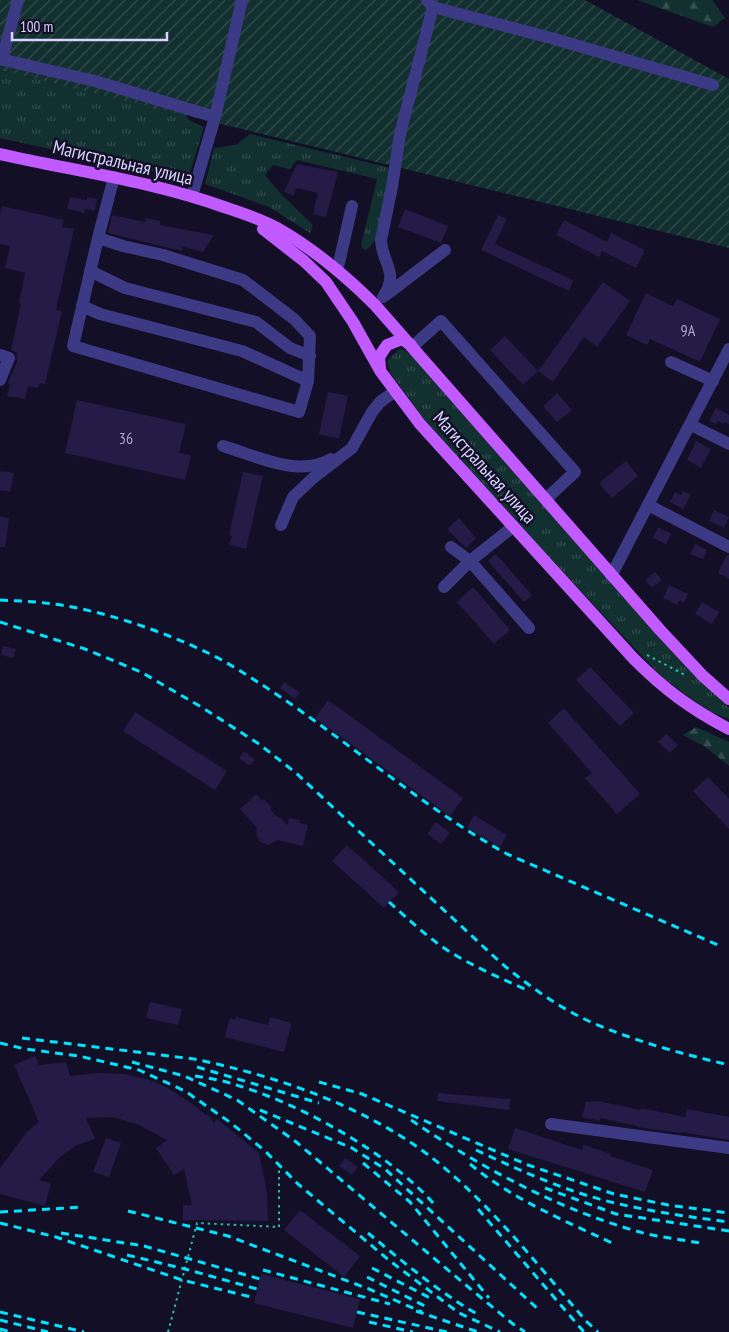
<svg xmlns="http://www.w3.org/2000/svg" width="729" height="1332" font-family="'PT Sans Narrow',sans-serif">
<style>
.grass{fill:url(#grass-tufts)}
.forest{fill:url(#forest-firs)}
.garden{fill:url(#garden-furrows)}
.building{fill:#241b47}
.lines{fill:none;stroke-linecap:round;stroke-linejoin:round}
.path{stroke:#2fb8b0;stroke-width:2;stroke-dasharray:2.5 4;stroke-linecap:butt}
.minor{stroke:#3d3a85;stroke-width:12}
.major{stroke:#c25bff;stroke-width:12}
.rail{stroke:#00e5ff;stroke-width:3;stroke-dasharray:8 6;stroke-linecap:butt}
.labels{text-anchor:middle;stroke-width:5;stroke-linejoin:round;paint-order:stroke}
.number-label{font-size:16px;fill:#aca6d1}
.street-label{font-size:19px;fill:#d9d4ff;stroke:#130f26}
</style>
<defs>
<pattern id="grass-tufts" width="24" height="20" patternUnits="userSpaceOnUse" patternTransform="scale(1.25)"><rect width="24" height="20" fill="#12302f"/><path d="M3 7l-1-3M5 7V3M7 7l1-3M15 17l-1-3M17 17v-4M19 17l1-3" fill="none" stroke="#344d4e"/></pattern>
<pattern id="forest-firs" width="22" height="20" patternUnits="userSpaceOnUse" patternTransform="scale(1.25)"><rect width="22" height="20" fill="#12302f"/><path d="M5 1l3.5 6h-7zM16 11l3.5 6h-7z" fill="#344d4e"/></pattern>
<pattern id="garden-furrows" width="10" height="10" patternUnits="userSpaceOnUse" patternTransform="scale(1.25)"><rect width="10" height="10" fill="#12302f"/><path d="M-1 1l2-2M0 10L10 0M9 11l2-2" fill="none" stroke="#344d4e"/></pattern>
</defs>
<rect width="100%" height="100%" fill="#130f26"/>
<!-- grass -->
<g class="grass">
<path d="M0,61L183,112L189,120L204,127L188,179L0,138Z"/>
<path d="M250,134L391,168L379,236L368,249L364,250L361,245L377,179L297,160L290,169L273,165L265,175L280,193L313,225L310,233L269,207L205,184L214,148L236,145Z"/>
<path d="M399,349C410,349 420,365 428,373L656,635L729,708V719L711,712L697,703L660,675L477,481L419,413L390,372L387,361Z"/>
</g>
<!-- forest -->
<g class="forest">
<path d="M637,0H712L725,18L713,27Z"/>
<path d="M696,727L729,742V766L704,746L683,735Z"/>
</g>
<!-- garden -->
<path class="garden" d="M0,0H585L729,79V248L0,70Z"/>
<!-- building -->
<g class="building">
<path d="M297,164L338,172L326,217L313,214L318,193L297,188L293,196L284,191Z"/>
<path d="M70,197L87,200V197L97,199L95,211L85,209L84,213L67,209Z"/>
<path d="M2,206L64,220L62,227L74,229L56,310L62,311L45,384L40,383L38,388L28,386L25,399L7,396L10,384L8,383L17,361V353L11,350L21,304L19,303L25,273L5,268L10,246L0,244V215Z"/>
<path d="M405,209L448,226L441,243L398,227Z"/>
<path d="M112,215L145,222L146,218L160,221V225L214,235L203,252L183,247L182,251L108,233Z"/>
<path d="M498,215L507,219L495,244L573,280L569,291L481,250Z"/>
<path d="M564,220L607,242L611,233L645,250L636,268L602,251L599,257L556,235Z"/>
<path d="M603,282L630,301L597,347L584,337L553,382L538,371Z"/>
<path d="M646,293L673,306L677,299L720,319L700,362L650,339L647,345L626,335Z"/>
<path d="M505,336L538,371L523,385L490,350Z"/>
<path d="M328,392L348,396L339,439L319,434Z"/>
<path d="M557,393L572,410L557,422L543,406Z"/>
<path d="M77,400L186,424L179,453L191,455L185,480L65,453Z"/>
<path d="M716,408L729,415V424L724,422L723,424L718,421L716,424L709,421Z"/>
<path d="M696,441L711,449L701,468L687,460Z"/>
<path d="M626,461L638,476L612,498L599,483Z"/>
<path d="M0,471L14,473L10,492L0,490Z"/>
<path d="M243,472L263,476L246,549L229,545L232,536L229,535Z"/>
<path d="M683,491L691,495L683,509L670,502L675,492L681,495Z"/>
<path d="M714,510L729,517L724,528L709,521Z"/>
<path d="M0,516L9,518L5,547H0Z"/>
<path d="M459,518L476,538L466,548L447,529Z"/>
<path d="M658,527L671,534L666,544L653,538Z"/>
<path d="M695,544L707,550L703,559L690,554Z"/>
<path d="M496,554L532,595L524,602L488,561Z"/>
<path d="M727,555H729V579L718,573Z"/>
<path d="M655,572L662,580L652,588L645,580Z"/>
<path d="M669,585L688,594L684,603L680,601L677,605L663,598Z"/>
<path d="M473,587L510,630L494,644L457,602Z"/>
<path d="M702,602L719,612L712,624L695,614Z"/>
<path d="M3,646L16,649L13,658L1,655Z"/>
<path d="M590,667L634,713L620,726L576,680Z"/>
<path d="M284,682L300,693L295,699L280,688Z"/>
<path d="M328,700L463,798L450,816L315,718Z"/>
<path d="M564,708L640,794L617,814L585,778L592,773L548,723Z"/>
<path d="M135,712L227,771L215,790L123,731Z"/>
<path d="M666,734L678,745L670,753L658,742Z"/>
<path d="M244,751L255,760L250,766L239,758Z"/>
<path d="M708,777L729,799V829L693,791Z"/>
<path d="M256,794L262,801L264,799L272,808L270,809L276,816L282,819L287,825L289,818L300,820L299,823L308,825L303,846L278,840L268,845L260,842L256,834L257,828L240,809Z"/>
<path d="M474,815L507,835L500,847L467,828Z"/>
<path d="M436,822L450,833L441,844L427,834Z"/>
<path d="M347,845L399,892L384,908L332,861Z"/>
<path d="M150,1002L182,1009L178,1025L146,1018Z"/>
<path d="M236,1017L268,1025L270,1017L292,1023L284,1052L225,1037L230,1018L235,1020Z"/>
<path d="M35,1056L39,1065L66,1062L70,1076L98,1073L125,1074L150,1080L166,1087L191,1103L206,1115L208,1114L214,1123L217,1119L259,1153L267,1192L268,1221L183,1220V1205H192L184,1169L174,1175L156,1148L167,1140L139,1125L113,1117L86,1118L95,1139L75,1146L59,1158L39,1180L51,1183L45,1206L0,1194V1168L26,1133L39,1122L14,1065Z"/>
<path d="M438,1093L510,1099L509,1110L437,1101Z"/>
<path d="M598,1101L640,1110L641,1108L685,1117L687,1109L729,1117V1140L681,1132V1133L637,1127V1126L601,1118L600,1121L582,1117L586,1102Z"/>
<path d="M515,1128L582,1150L584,1145L611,1154L610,1156L653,1170L645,1192L508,1149Z"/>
<path d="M106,1138L121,1143L109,1177L93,1172Z"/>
<path d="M345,1158L358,1167L352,1175L339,1166Z"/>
<path d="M300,1210L360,1256L344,1277L284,1230Z"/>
<path d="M261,1274L360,1299L353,1328L254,1303Z"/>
</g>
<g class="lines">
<!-- path -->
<g class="path">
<path d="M647,655L687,676"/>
<path d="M279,1164V1200"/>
<path d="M0,1331L3,1332"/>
<path d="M168,1332L197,1223L279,1227V1205"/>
</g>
<!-- minor -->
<g class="minor">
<path d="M427,0L433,7L551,38L713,85"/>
<path d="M0,59L95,81L215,117"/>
<path d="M2,59L18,0"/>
<path d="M192,196L215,117L242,0"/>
<path d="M98,238L123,246L163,255L243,280L294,319L310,336L308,381L299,412L73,346L98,238L114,177"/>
<path d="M336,269L339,263L352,206"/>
<path d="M90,271L125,288L256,322L290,348L310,356"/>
<path d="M386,295L445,250"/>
<path d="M383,297C400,272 382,264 381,240L392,187L400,134L433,7"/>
<path d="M82,306L100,314L242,351L308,381"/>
<path d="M413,346L441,321L575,472L546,499"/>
<path d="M0,355L9,358L0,380"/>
<path d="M671,362L713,381"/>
<path d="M691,425L729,444"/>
<path d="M223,446C257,456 297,478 331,459"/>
<path d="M648,505L729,547"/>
<path d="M281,525L293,497L313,478L352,448L372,412L380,402L394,392"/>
<path d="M514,526L470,561L529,628"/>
<path d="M611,576L729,349"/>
<path d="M444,587L470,561L451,547"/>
<path d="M551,1124L729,1148"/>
</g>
<!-- major -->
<g class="major">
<path d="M0,154C75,171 151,181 224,207C242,213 261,219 277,228C314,249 345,275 375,305L660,630L703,676L729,699"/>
<path d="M263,229L304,261L326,282L353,322L381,372L420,424L634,659C665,690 691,709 729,729"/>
<path d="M380,368L379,357L387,345L402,339L411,345"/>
</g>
<!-- rail -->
<g class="rail">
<path d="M0,600C15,601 30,601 45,603C96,608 163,631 208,653C229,663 248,676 267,688C348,741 422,807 507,854L718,945"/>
<path d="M0,622L85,649L141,672L203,708L259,744L296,773L501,963C529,986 559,1008 593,1023C637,1042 683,1054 729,1065"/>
<path d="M389,902C408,919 426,936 447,950C472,966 500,978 527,990"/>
<path d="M22,1038L194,1059C282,1077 380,1111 448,1171C499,1215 542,1270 586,1321L598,1332"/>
<path d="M0,1043L25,1049L79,1056L139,1070L185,1091L231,1123L265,1151L298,1184L390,1261L459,1313L500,1332"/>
<path d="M132,1062L184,1076L237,1100L295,1141L467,1286L513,1324L525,1332"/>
<path d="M197,1067L319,1103"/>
<path d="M195,1076C208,1078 221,1080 233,1084C299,1103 388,1152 434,1204"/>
<path d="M319,1082L362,1094L528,1165L614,1194L668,1205L729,1213"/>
<path d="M260,1110L352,1148L385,1169L539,1310"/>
<path d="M411,1120C480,1167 556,1208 636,1231C656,1237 679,1239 700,1243"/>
<path d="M476,1150C521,1171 567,1192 615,1203C653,1212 691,1217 729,1222"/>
<path d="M363,1163L410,1202L489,1298"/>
<path d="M470,1164C512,1199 563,1220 612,1243"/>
<path d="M545,1188L616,1214L729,1231"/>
<path d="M478,1209L584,1332"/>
<path d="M128,1211L228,1236L369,1289L422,1312"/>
<path d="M0,1212L83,1207"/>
<path d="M0,1223L56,1237L182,1280L255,1298"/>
<path d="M61,1233L144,1246L260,1279"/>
<path d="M368,1233C402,1261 441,1294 479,1315"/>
<path d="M127,1255L185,1269L257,1289"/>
<path d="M372,1268L432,1299"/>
<path d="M263,1270L390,1304"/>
<path d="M367,1277L427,1307"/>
<path d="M416,1311L478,1332"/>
<path d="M0,1312L84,1332"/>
<path d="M357,1312L447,1332"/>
<path d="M0,1320L48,1332"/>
<path d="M369,1322L413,1332"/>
<path d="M0,1329L11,1332"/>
</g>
</g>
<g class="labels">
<!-- number labels -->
<g class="number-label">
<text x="688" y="336">9А</text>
<text x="126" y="444">36</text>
</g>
<!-- street labels -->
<g class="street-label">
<text transform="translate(123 162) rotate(13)" y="7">Магистральная улица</text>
<text transform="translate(485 467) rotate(48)" y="7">Магистральная улица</text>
</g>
</g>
<!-- scale -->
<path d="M12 32v8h155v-8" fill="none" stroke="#d9d4ff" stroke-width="2.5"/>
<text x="20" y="32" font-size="15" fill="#d9d4ff" stroke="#130f26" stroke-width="4" paint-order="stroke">100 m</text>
</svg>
